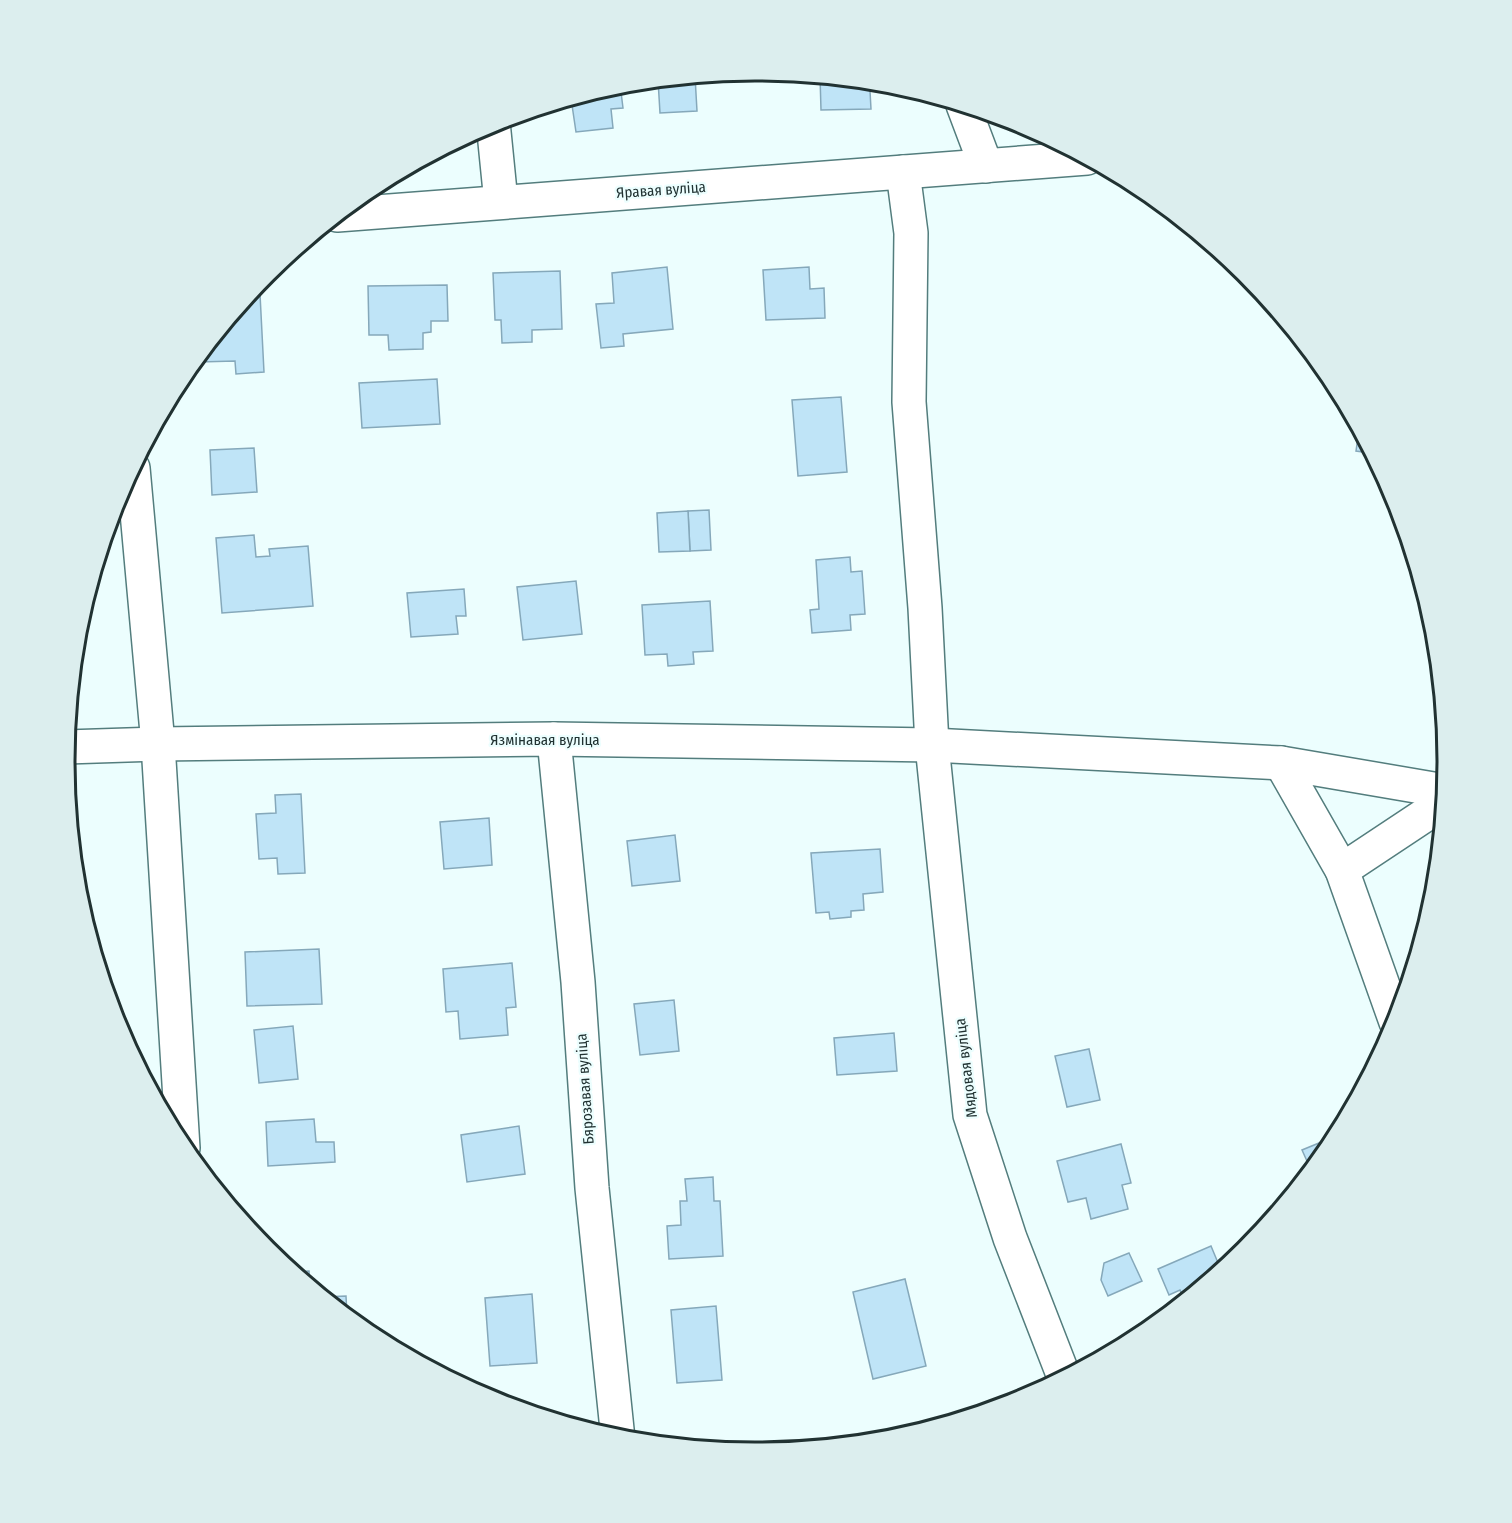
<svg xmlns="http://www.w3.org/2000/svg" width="1512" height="1523" font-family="'Fira Sans Condensed',sans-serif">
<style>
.building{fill:#bfe4f7;stroke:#85a8ba;stroke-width:1.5}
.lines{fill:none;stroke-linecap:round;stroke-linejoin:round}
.street-casing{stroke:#537d7d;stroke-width:36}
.street{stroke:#fff;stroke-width:33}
.labels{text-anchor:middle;stroke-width:4.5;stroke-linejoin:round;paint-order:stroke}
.street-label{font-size:15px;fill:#213232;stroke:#ecfefe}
.rim{fill:none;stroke:#213232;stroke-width:3}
</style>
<rect width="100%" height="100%" fill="#ecfefe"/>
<!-- building -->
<g class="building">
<path d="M695,76L697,111L660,113L658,80Z"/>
<path d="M820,76L880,82V91H870L871,109L821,110Z"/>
<path d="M620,84L623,108L611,109L613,128L576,132L572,105L559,107V102Z"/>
<path d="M667,267L673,329L623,334L624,346L601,348L596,304L614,303L612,273Z"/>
<path d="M809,267L810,289L824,288L825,318L766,320L763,270Z"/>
<path d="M560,271L562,329L532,330V342L502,343L501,320H495L493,273Z"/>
<path d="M447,285L448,321H431V332L423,333V349L389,350L388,335H369L368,286Z"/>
<path d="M260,294L264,372L236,374L235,361L199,362V356L249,295Z"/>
<path d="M437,379L440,424L362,428L359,383Z"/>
<path d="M841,397L847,472L798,476L792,400Z"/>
<path d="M1359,430L1371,453L1356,451Z"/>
<path d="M254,448L257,492L212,495L210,450Z"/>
<path d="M709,510L711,550L690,551L688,511Z"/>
<path d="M688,511L690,551L659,552L657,513Z"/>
<path d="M254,535L256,557L270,556L269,549L308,546L313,606L222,613L216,538Z"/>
<path d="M850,557L851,572L862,571L865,614L850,615L851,630L812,633L810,610L819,609L816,560Z"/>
<path d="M576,581L582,634L523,640L517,587Z"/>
<path d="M464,589L466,616H456L458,634L411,637L407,593Z"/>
<path d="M710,601L713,651L693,652L694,664L668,666L667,654L645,655L642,605Z"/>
<path d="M301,794L305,873L278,874L277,858L259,859L256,814L276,813L275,795Z"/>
<path d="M489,818L492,865L444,869L440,822Z"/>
<path d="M675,835L680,881L632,886L627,841Z"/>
<path d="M880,849L883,892L863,894L864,910L851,911V917L830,919L829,912L816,913L811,853Z"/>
<path d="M319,949L322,1004L247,1006L245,952Z"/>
<path d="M512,963L516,1007L506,1008L508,1035L460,1039L458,1011L446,1012L443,969Z"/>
<path d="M674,1000L679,1051L640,1055L634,1004Z"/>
<path d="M293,1026L298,1079L259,1083L254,1030Z"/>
<path d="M894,1033L897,1071L837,1075L834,1038Z"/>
<path d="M1089,1049L1100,1100L1067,1107L1055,1056Z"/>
<path d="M314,1119L316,1142H334L335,1162L268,1166L266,1122Z"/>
<path d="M519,1126L525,1174L467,1182L461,1135Z"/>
<path d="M1336,1136L1331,1146L1311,1170L1302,1150Z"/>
<path d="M1121,1144L1131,1183L1122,1185L1128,1209L1091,1219L1086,1198L1068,1202L1057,1161Z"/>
<path d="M713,1177L714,1201H720L723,1256L669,1259L667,1226L681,1225L680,1201H687L685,1179Z"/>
<path d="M1211,1246L1221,1270L1184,1300L1180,1290L1169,1295L1158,1269Z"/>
<path d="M1129,1253L1142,1281L1108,1296L1101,1280L1104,1263Z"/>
<path d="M309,1271L310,1286L293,1272Z"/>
<path d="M905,1279L926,1366L873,1379L853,1292Z"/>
<path d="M532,1294L537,1363L490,1366L485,1298Z"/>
<path d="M346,1296L347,1316L323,1297Z"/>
<path d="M716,1306L722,1380L677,1383L671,1310Z"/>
</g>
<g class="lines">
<!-- street casing -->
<g class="street-casing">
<g id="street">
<path d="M963,105L986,166"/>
<path d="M493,122L501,202"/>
<path d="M903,172L911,233L909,402L925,608L932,745L970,1115L1010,1238L1064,1377"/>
<path d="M337,215L1087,158"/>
<path d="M133,468L158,744L183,1148"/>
<path d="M554,739L578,982L592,1188L618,1439"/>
<path d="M66,747L158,744L554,739L932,745L1281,763L1445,791"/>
<path d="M1281,763L1342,870L1396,1022"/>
<path d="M1342,870L1443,803"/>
</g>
</g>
<!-- street -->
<use href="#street" class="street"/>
</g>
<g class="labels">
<!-- street labels -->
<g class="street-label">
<text transform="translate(661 190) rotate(-4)" y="5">Яравая вуліца</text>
<text x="545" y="745">Язмінавая вуліца</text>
<text transform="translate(966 1068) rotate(-97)" y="5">Мядовая вуліца</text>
<text transform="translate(585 1089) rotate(-94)" y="5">Бярозавая вуліца</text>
</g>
</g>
<!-- crop -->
<path d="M0 0H1512V1523H0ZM755 81H757A680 680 0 0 1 1437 761V762A680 680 0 0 1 757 1442H755A680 680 0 0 1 75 762V761A680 680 0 0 1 755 81Z" fill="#dceeee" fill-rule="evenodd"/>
<path class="rim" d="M755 81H757A680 680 0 0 1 1437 761V762A680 680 0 0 1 757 1442H755A680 680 0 0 1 75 762V761A680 680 0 0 1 755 81Z"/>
</svg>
